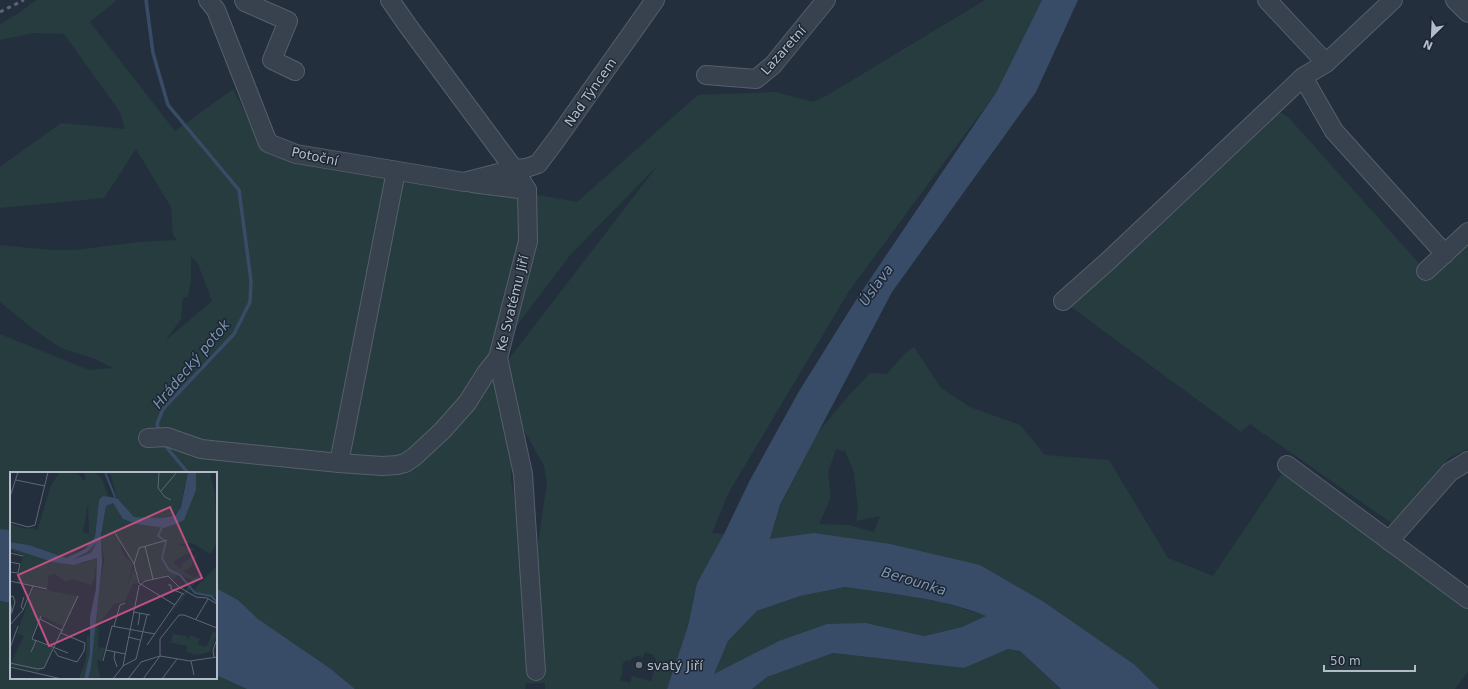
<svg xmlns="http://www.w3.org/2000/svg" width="1468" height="689" font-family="'DejaVu Sans',sans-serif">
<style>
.green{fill:#263c3f;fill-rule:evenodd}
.water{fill:#394c67;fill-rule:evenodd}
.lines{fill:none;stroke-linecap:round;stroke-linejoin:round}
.stream{stroke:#394c67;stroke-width:3.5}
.minor-casing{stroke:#565f6c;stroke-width:20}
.minor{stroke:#38414e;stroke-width:18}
.rail{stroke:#5a6575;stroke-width:3;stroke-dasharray:4 4;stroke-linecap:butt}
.worship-dot{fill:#6b7280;stroke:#1d2633;stroke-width:1.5}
.labels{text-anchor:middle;stroke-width:3;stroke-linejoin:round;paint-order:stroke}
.street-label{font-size:13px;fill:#b4bcc9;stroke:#1d2633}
.poi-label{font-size:13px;fill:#b4bcc9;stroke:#1d2633;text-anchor:start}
.water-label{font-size:14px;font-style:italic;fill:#7c92b1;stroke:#1d2633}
.inset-river{fill:none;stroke:#394c67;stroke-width:2}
.inset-road{fill:none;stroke:#5e6776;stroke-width:1}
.view{fill:#bd5182;fill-opacity:0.15;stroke:#bd5182;stroke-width:2}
.inset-edge{fill:none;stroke:#b4bcc9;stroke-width:2}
</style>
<rect width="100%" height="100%" fill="#242f3e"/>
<!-- green -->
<g class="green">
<path d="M37,0H117L90,22L175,131L233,89L248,119L270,152L518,192L521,243L494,342L485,367L469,392L396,470L493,378L504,405L511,453V480L531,589L547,483L544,466L517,418L505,364L658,165L571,254L515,328L509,329L532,194L577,202L698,95L776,92L813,102L826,96L985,0H1042L997,91L849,291L729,492L712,533L724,534L697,583L688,626L667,689H545V683H526L525,689H355L331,669L258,619L238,600L216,588V473H11V530L0,529V334L89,370L113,368L95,359L61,348L33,329L0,302V245L51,250H74L139,242L177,240L173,235L171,207L136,149L104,198L0,208V167L61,123L125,129L120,112L64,34L34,33L0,40V24L21,12L30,4ZM191,256L198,264L212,301L165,341L181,319L183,298L188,297L191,281ZM645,652L654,655V657L656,659V662L657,663L651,681L632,676L630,683L620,680L623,670L622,668L623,663L627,660L631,661L632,658L636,657V655L643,658Z"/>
<path d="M1271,106L1288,117L1426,271L1468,232V449L1449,458L1393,524L1250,424L1241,432L1063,301Z"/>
<path d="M914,347L941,388L970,407L1020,425L1045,455L1109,460L1168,558L1213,576L1283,472L1468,609V672L1455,689H1159L1135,665L1044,602L980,565L770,539L780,506L819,431L850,394L870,373L887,374L905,353ZM836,449L845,451L854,472L858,510L856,521L880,516L874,532L849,525L819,524L831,497L828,473Z"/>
<path d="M845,587L902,595L941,602L987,616L962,627L924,636L866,623L732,666L713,675L728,641L757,611L800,596Z"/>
<path d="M0,601L11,603V678H216V675L247,689H0Z"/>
<path d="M1008,649L1020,651L1061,689H752L767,677L833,653L964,668Z"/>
</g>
<!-- water -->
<g class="water">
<path d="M1042,0H1078L1036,92L892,292L780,505L770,539L814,533L890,544L980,565L1044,602L1135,665L1159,689H1061L1020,651L1008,649L964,668L833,653L767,677L752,689H667L688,626L697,583L724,534L750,480L798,393L856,300L997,91ZM845,587C892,594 942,598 986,616L962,627L924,636L866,623L827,624L779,641L714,674L728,641L757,611L800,596Z"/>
<path d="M0,529L11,530V603L0,601Z"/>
<path d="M216,588L238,600L258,619L331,669L355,689H247L216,675Z"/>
</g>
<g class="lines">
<!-- stream -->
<g class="stream">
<path d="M146,0L153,53L168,105L239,190L251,281L250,302L234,334L163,409L157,424L159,432"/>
<path d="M163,443L188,473"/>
</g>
<!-- minor casing -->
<g class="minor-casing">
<g id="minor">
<path d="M208,0L216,10L268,143L296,154L464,182L514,169L526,168L538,164L556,140L655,0"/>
<path d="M244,0L245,2L288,21L272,60L295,71"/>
<path d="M390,0L408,26L514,169L527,190L528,241L498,358L523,474L536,671"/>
<path d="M1267,0L1326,63"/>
<path d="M1455,0L1468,13"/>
<path d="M706,75L756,79L773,65L826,0"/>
<path d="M1303,77L1334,131L1445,254"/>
<path d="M472,183L527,190"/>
<path d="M1426,271L1468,232"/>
<path d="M1063,301L1108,261L1303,77L1326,63L1393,0"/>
<path d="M148,438L167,437L201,449L339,463L382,466L397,465L405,463L414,457L442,431L467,403L486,373L498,358"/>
<path d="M339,463L396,171"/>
<path d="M1287,465L1468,599"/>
<path d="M1389,541L1450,472L1468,461"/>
</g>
</g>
<!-- minor -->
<use href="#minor" class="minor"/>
<!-- rail -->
<path class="rail" d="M0,12L24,0"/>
</g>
<!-- markers -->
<circle class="worship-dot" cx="639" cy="665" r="4"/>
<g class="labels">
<!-- street labels -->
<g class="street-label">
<text transform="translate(783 50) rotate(-48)" y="5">Lazaretní</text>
<text transform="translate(590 92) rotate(-55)" y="5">Nad Týncem</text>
<text transform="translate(315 156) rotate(12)" y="5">Potoční</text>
<text transform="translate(512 303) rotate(-76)" y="5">Ke Svatému Jiří</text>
</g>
<!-- poi labels -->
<g class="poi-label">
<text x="647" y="670">svatý Jiří</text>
</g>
<!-- water labels -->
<g class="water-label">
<text transform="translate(876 285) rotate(-54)" y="5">Úslava</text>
<text transform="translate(191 364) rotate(-50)" y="5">Hrádecký potok</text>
<text transform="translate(914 581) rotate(17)" y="5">Berounka</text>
</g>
</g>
<!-- overview -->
<g transform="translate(10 472)">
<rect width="207" height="207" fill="#242f3e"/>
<path d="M50,0L68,2L73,8L76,7L74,0H85L92,7L99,26L89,28L85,65L81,71L56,86L19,73L0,70V52L17,57L24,56L27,59L41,13ZM78,32L79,62L73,60ZM97,0H178L169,41L152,46L124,45L107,26L101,4ZM186,0H200L205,21L207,64L205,74L201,82L182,71L166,72L185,77L163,90L171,97L172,91L188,82L180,96L173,99L184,106L194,99L161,142L182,108L168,101L164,108L157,103L129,110L123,90L110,71L113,82L123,92L117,115L124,96L128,111L123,112L115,129L103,133L89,153L88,179L89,175L95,176L92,189L87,188L90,207H78L84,143L94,89L91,63L96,34L103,31L113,47L124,51L154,56L179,33L186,18ZM87,69L85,78L81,81L61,88L77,80ZM0,76L56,92L74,91L87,86L84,108L81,113L62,107L56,110L45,102L39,103L37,117L7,110L13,83L0,78ZM207,94V126L182,120L189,112ZM23,116L68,124L53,154L32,144L22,167L44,176L34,196L28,200L0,193L14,164L7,161ZM160,158L164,162L176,164L178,168L180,163L190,167L188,172L194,175L197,174L203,159L207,162L200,180L187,183L176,180L177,174L152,169L161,170L163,162ZM77,164L80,165V181L75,207L69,206L76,188Z" fill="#263c3f" fill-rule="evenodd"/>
<path d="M178,0H186V18L174,48L168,51L154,56L127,52L113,47L103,31L96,34L91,63L92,91L81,195L78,207H74L80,181V145L86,117L87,86L64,93L43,90L0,76V70L19,73L56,86L75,77L85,65L89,28L93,24L107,26L124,45L152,46L166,43L171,35ZM87,70L81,81L62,88L77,80Z" fill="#394c67" fill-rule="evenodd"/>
<path class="inset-river" d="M95,0L105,25M152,55L148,64L154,68M156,69L152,86L159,98L170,103L185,121L201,124L207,130"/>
<path class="inset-road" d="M149,0L148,16L155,25L161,28M6,8L35,14M151,19L167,0M0,25L8,0M0,50L18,55L25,53L38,0M105,61L124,92L129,111L165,133M135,74L143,107M0,81L13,84M0,90L10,92L8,101L0,100M124,92L129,76L157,68M0,109L37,117M158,113H161V117L174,122M0,125L3,124L5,130L2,140M0,128L2,140L0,143M13,137L11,135L14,125M123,140L140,143M30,147L53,159M186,147L198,127M0,153L13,138L23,114M128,153L130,141M104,154L110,133L115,131M118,165L130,168M25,168L58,181M137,173L173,121M0,176L8,154M44,178L48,184L67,190L74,179L75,171L51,161M96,178L115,182M21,180L26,169L22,167L31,144M105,180L104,186L107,195M150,184V167L169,143H174L207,156V160M204,185L203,178L207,167M93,189L102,154L145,162M181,189L184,203M0,191L28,197L34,196L68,124M113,194L129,114L135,109L158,104L169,115L186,125L197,126L207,132M0,195L52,207M103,207L113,194L126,187L137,143M118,207L131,190L150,184L180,189L207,185M133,207L150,184M152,207L167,187"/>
<path class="view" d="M160,35L192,106L39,174L8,103Z"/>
<rect width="207" height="207" class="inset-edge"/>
</g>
<!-- north arrow -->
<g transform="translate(1432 36) rotate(204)" stroke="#1d2633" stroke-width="3" paint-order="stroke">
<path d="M0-3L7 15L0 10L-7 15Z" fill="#b4bcc9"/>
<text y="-6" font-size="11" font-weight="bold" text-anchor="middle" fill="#b4bcc9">N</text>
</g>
<!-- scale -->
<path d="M1324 665v6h91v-6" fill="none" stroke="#b4bcc9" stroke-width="2"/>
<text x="1330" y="665" font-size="12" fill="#b4bcc9" stroke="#1d2633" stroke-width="3" paint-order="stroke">50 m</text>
</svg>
